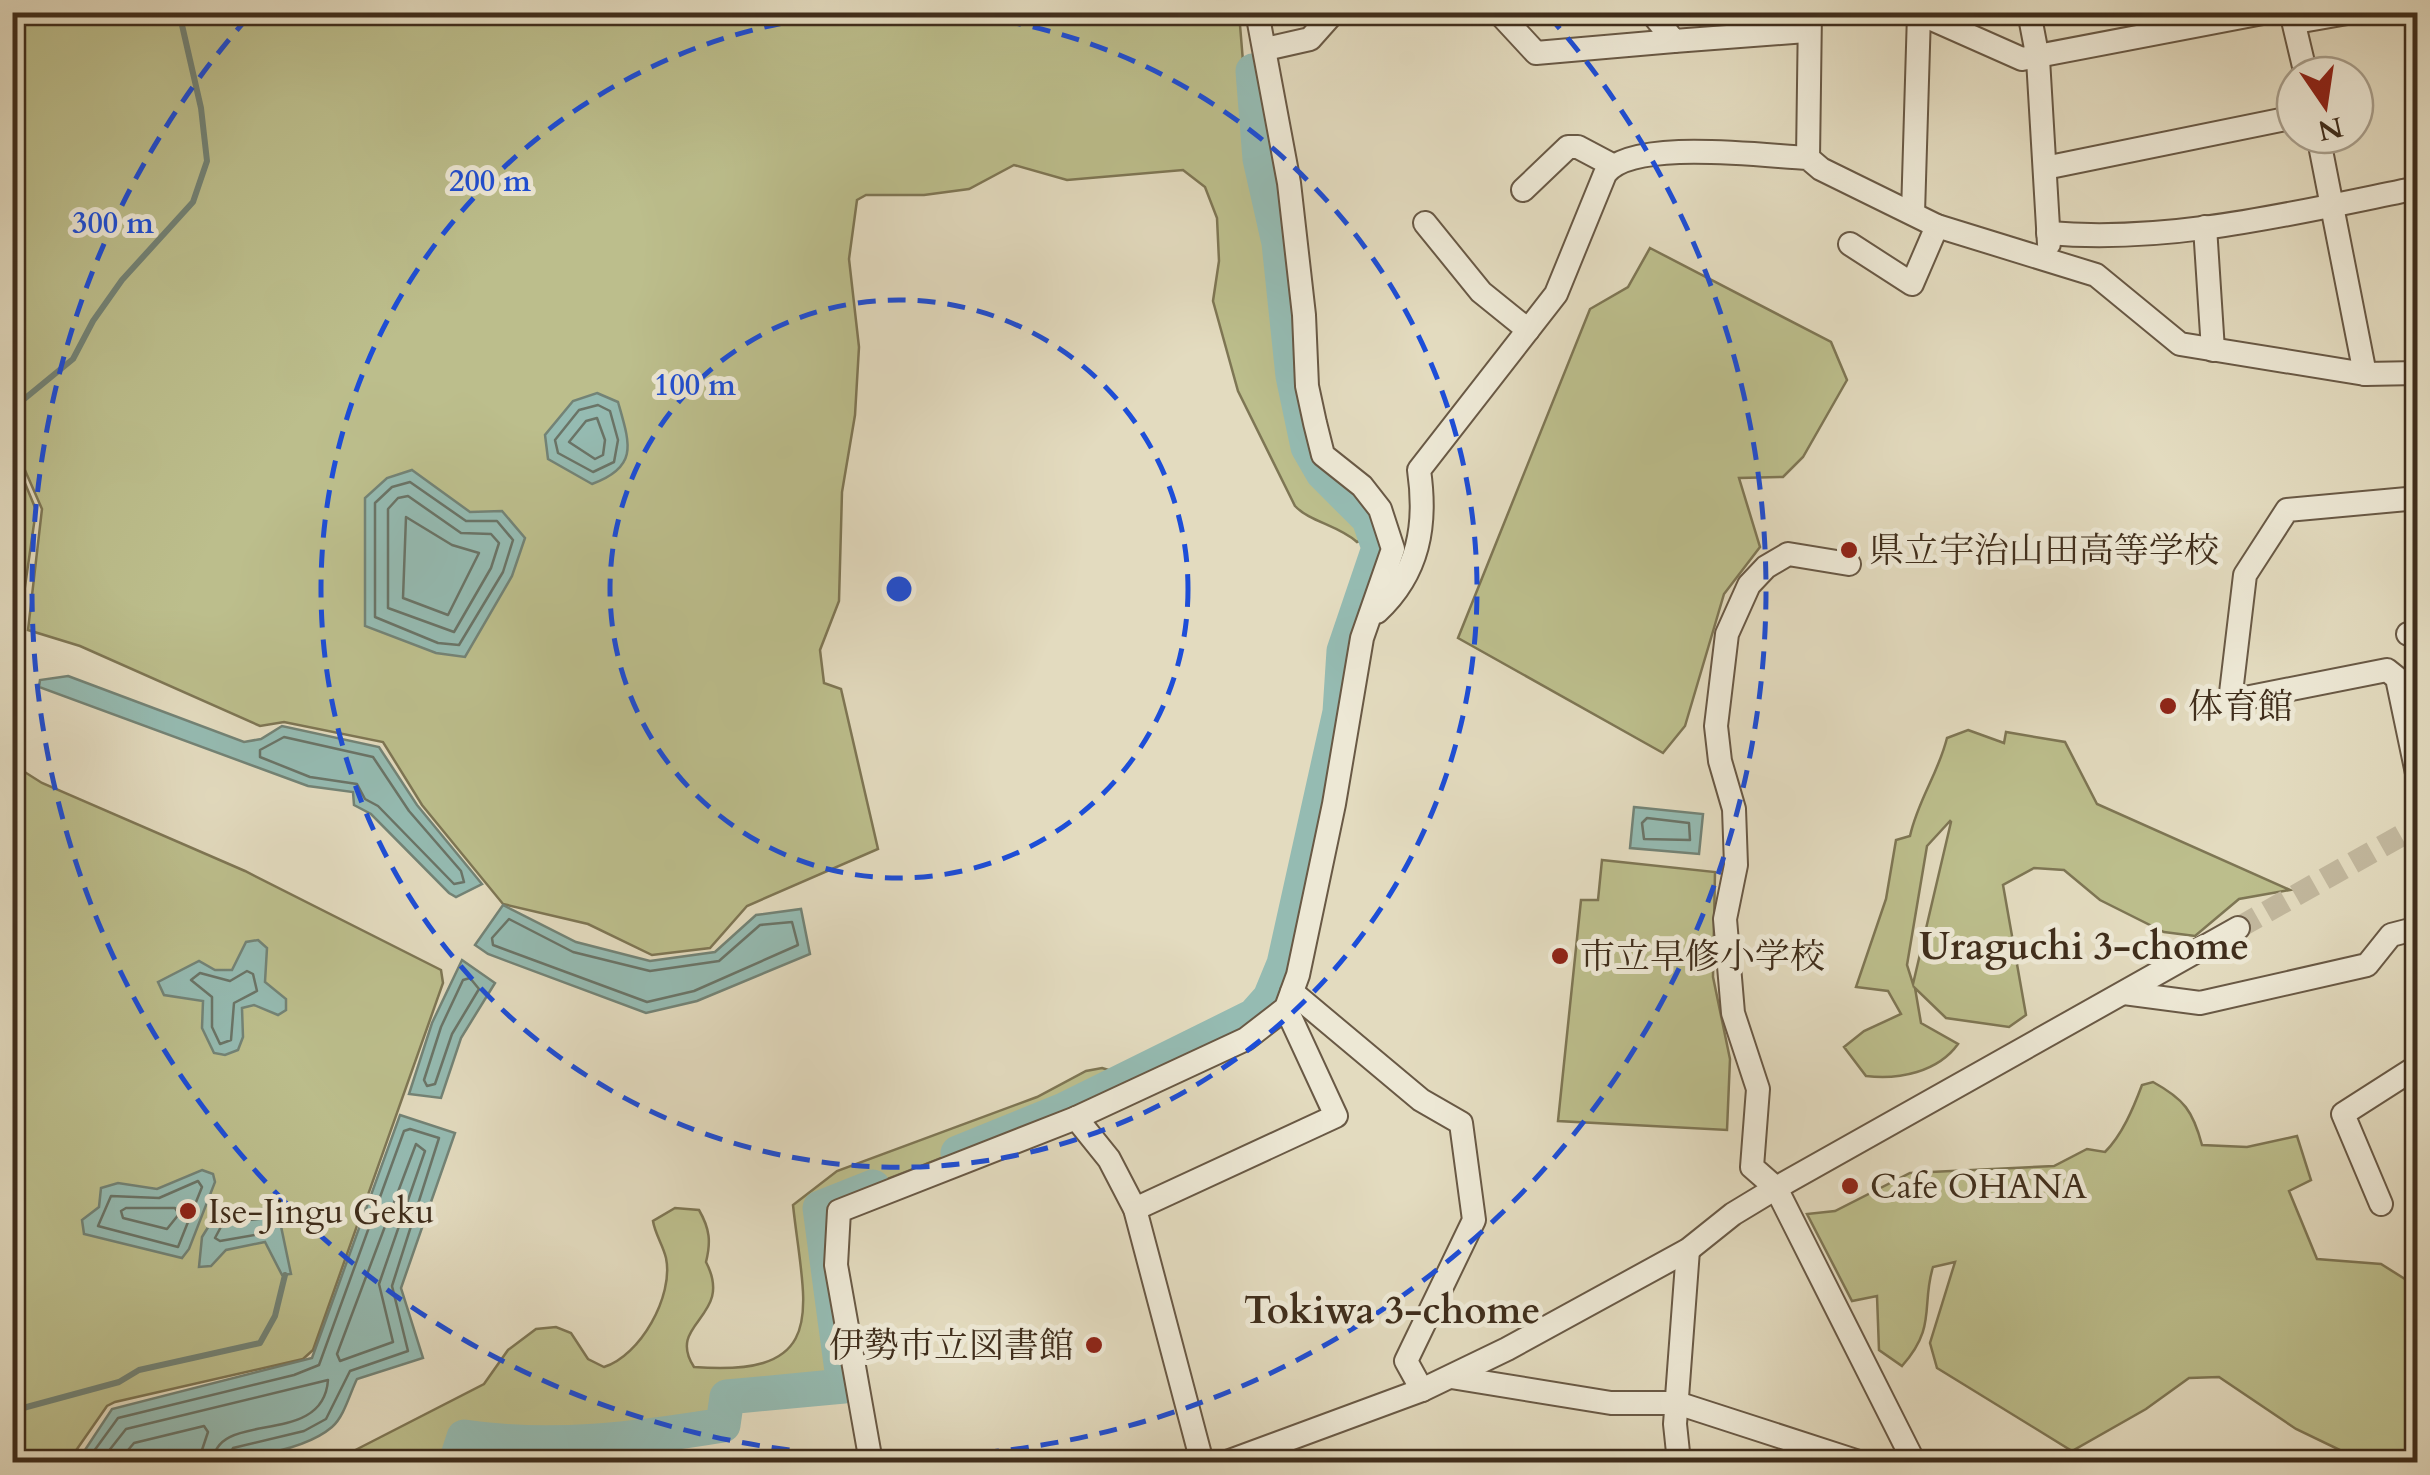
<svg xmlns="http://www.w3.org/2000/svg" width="2430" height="1475" font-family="Cardo,'Noto Serif JP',serif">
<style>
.green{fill:#bcbe8c;stroke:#7e7654;stroke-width:2.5;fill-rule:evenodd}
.water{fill:#95bbb2;stroke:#738376;stroke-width:2.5}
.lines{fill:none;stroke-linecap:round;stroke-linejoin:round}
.shore{stroke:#6a7467;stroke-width:2.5}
.stream{stroke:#738376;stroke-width:6}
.river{stroke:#95bbb2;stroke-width:35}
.minor-tunnel{stroke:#c2b89e;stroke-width:22;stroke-dasharray:22 11;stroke-linecap:butt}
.minor-casing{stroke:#695945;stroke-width:26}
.minor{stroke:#ede8d5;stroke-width:22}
.ring{fill:none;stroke:#1d4ed8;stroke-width:5;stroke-dasharray:18 12}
.poi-dot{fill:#8f2418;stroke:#ede8d5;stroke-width:4}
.labels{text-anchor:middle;stroke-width:10;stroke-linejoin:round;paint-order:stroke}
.poi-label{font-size:35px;fill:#402e1c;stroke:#ede8d5;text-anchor:start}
.neighbourhood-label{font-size:38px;font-weight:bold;fill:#402e1c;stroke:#ede8d5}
.centre{fill:#1d4ed8;stroke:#ede8d5;stroke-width:5}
.ring-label{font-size:30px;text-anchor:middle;font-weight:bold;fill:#1d4ed8;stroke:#ede8d5;stroke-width:10;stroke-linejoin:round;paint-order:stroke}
</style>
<rect width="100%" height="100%" fill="#e3dbbf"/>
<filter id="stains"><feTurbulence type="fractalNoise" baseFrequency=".002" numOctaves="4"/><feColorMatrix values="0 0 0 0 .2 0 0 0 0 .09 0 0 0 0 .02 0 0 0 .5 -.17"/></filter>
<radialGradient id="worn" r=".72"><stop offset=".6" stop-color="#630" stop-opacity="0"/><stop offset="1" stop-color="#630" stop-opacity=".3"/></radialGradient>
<!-- green -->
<g class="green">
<path d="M12,13H1239L1248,122L1274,260L1290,396L1311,473L1362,527L1365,539L1357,542C1338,525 1310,522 1295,506L1238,391L1213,301L1219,261L1217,218L1205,187L1183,170L1067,180L1014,165L969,189L924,195H866L857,200L849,259L859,347L855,415L842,492L839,601L820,650L824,683L841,689L878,849L747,906L710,948L652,955L588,924L503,904L422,805L383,742L284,722L260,726L80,646L28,630L42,509L13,443Z"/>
<path d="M1650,248L1831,342L1847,380L1803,457L1783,477L1739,478L1760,547L1724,594L1685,726L1663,753L1458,638L1590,309L1628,287Z"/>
<path d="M13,454L36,510L13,670L12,454Z"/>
<path d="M1968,730L2004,743L2006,732L2065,742L2097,804L2290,890L2239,899L2195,936L2164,932L2100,900L2064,870L2034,868L2003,885L2026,1015L2009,1027L1946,1018L1915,988L1921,1023L1958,1044C1938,1072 1899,1080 1866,1076L1844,1047L1864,1031L1901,1014L1888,991L1856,987L1886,899L1896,840L1910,836C1918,800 1938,774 1947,738ZM1950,821L1951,822L1913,984L1907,965L1927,846Z"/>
<path d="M12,764L42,783L245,871L441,970L443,983L313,1350L303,1359L115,1402L107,1406L68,1462H13Z"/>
<path d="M1602,860L1715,872L1713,977L1730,1059L1727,1130L1558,1121L1581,900H1598Z"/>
<path d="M1102,1068L1112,1071C1087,1108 872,1184 817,1206L840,1382L723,1394L720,1422L561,1437L461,1433L450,1462H332L484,1384L508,1350L536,1329L556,1327L571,1333L588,1359L604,1367C640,1356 674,1296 666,1258C663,1245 655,1234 653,1221L675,1208L699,1210C710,1229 711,1242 706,1262C735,1318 665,1322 694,1367C833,1378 804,1307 793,1205L837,1171L1037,1097L1086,1071Z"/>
<path d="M2153,1082C2184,1099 2193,1111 2202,1145L2247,1147L2297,1136L2311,1180L2289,1191L2317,1259L2381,1264L2405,1279L2417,1273V1462H2375L2346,1453L2296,1429L2219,1377L2189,1378L2146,1409L2072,1451L1937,1368L1930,1343L1955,1262L1933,1267C1921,1306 1937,1327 1902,1366L1879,1350L1877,1296L1852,1301L1807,1214L1835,1211L1910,1173L2054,1166L2087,1149L2105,1152C2122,1135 2133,1109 2142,1085Z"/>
</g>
<!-- water -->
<g class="water">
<path d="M597,393L618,402C630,444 639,467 592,484L548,459L545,435L573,401Z"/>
<path d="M412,470L470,512L502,511L525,538L512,576L465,657L436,653L365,626V498L387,478Z"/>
<path d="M68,676L244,742L261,739L282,726L379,747L417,805L482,884L456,897L449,893L371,814L354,805L353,792L308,786L39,687L40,680Z"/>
<path d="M1634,807L1703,814L1699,854L1630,848Z"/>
<path d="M503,905L576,942L650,961L715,952L756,915L801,909L810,954L697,1001L646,1013L488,954L475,945Z"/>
<path d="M258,940L267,948L265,982L286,999V1010L278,1015L254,1005L242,1008L243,1037L238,1050L225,1055L214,1053L202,1028L203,1001L164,995L158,982L199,961L215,970H232L246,942Z"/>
<path d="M462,960L495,983L461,1038L441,1098L409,1094L432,1023Z"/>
<path d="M400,1115L455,1133L401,1288L423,1358L357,1379C350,1393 344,1417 332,1427C283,1469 140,1463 77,1462L112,1409L312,1358Z"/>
<path d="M202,1170L213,1174L215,1182L189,1249L182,1258L84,1234L82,1220L99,1207L101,1188L118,1183L157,1189Z"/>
<path d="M268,1208L278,1212L291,1274L282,1275L265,1242L226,1250L211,1266L199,1267L202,1237L215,1216Z"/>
</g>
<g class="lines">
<!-- shore -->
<g class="shore">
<path d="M598,405L610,411L618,440L614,462L593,472L558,453L555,440L579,410Z"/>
<path d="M597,418L605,440L603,455L595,459L569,442L586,421Z"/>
<path d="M410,482L466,521H497L513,540L503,572L459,645L438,643L375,617V503L392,487Z"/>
<path d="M408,496L461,533L491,534L499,543L491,568L454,632L388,608V509L398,498Z"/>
<path d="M406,517L452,545L479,553L448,615L403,598Z"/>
<path d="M284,737L373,757L409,811L461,871L464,882L454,884L378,806L365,799L357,784L310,777L260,757V750Z"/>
<path d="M1647,818L1689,823L1690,840L1644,839L1642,823Z"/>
<path d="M509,919L573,952L650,971L719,961L760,925L792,922L798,945L694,991L647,1002L493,945L492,938Z"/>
<path d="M247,971L253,974L257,991L234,1003L231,1040L220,1044L212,1027V997L191,980L200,973L230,981Z"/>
<path d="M470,978L479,989L452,1034L435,1084L427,1086L424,1080L441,1027L463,980Z"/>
<path d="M416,1144L425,1151L379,1284L393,1342L340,1361L337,1354Z"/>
<path d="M198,1181L202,1187L178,1247L98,1226L111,1196L159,1198Z"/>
<path d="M126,1208H175L179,1214L167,1229L123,1218L121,1211Z"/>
<path d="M267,1218L273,1226L271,1232L220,1241L215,1238L223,1223Z"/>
<path d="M86,1462L118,1418L294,1375L319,1365L404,1131L410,1129L439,1138L392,1286L408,1351L350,1371L326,1419L304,1431L233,1448L225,1462"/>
<path d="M100,1462L126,1429L328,1380C323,1449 216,1408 213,1462"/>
<path d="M118,1462L134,1443L204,1426L208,1432L198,1462"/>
</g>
<!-- stream -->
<g class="stream">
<path d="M12,409L73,359L93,321L122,280L193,202L207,161L201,108L179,12"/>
<path d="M12,1411L119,1382L139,1370L260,1343L275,1316L285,1275"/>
</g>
<!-- river -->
<g class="river">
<path d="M958,1153L1064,1110L1254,1016L1270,998L1284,964L1340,712L1344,651L1379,548L1369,519L1323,473L1308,447L1293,376L1279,243L1260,159L1253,71"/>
<path d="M456,1462L464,1437C550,1450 638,1439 723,1425L727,1397L844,1386L820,1208L873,1187"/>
</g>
<!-- minor-tunnel -->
<path class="minor-tunnel" d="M2238,928L2418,826"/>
<!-- minor casing -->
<g class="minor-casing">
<g id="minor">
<path d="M1498,12L1536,53L1674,41"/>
<path d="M1651,12L1674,41L1806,31"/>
<path d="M1916,12L2022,59L2268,12"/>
<path d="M2029,12L2038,59L2049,244"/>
<path d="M2291,12L2306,75"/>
<path d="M2417,12L2418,13"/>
<path d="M2296,22L2353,12"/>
<path d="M1266,49L1310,39L1334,12"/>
<path d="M2318,135L2365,374"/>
<path d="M1808,158L1810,12"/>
<path d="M2045,168L2295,117"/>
<path d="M1523,190L1568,147H1578L1612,165"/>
<path d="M1913,213L1919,14"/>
<path d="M1425,223L1481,292L1528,330"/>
<path d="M2205,227L2213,350"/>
<path d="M2048,233C2172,244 2297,212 2418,188"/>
<path d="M1850,244L1912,284L1937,226"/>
<path d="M2418,498L2287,510L2245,575L2230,701L2387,670L2397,678L2418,778"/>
<path d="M1849,564L1788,554L1766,567L1749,585L1727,634L1716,726L1720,761L1734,809L1736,865L1725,919L1733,1013L1758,1089L1752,1167L1776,1188L1914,1462"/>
<path d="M1377,612C1419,573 1427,525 1419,470L1556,294L1605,174C1632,138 1763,156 1808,158L1821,169L1937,226L2096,275L2180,344L2365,374L2418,373"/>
<path d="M2408,634L2418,633"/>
<path d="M1292,992L1421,1100L1461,1123L1474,1220L1406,1361L1422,1390"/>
<path d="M2124,993L2200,1003L2367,965L2391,935L2418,928"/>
<path d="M1076,1118L1109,1159L1135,1209L1202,1462"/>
<path d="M2381,1204L2343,1114L2418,1066"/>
<path d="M1135,1209L1336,1116L1286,1008"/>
<path d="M1451,1377L1611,1403H1677L1859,1462"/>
<path d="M871,1462L836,1265L839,1211L1076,1118L1246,1039L1286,1008L1298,975L1334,804L1362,638L1393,549L1380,509L1362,486L1323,455L1315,423L1307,386L1304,315L1289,183L1257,12"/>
<path d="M1227,1462L1422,1390L1507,1349L1688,1250L1733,1214L1776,1188L2238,928"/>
<path d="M1679,1462L1675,1424L1688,1250"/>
</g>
</g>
<!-- minor -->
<use href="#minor" class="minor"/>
</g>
<!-- distance rings -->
<g class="ring">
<circle cx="899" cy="589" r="289"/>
<path d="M944 13A578 578 0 1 1 854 13"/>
<path d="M1548 15A867 867 0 1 1 250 15"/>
</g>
<!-- markers -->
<g class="poi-dot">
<circle cx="1849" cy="550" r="10"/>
<circle cx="2168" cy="706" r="10"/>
<circle cx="1560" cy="956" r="10"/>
<circle cx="1850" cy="1186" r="10"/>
<circle cx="188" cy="1211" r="10"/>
<circle cx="1094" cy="1345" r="10"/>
</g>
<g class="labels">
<!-- poi labels -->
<g class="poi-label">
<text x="1869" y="562">県立宇治山田高等学校</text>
<text x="2188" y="718">体育館</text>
<text x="1580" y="968">市立早修小学校</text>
<text x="1870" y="1198">Cafe OHANA</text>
<text x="208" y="1223">Ise-Jingu Geku</text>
<text x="1074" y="1357" text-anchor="end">伊勢市立図書館</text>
</g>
<!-- neighbourhood labels -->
<g class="neighbourhood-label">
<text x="2084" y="959">Uraguchi 3-chome</text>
<text x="1392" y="1323">Tokiwa 3-chome</text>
</g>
</g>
<circle cx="899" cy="589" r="15" class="centre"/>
<g class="ring-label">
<text x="490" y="191">200 m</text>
<text x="113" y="233">300 m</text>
<text x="695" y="395">100 m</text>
</g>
<!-- margin -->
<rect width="2430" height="1475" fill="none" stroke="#e3dbbf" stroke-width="50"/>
<rect x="15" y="15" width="2400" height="1445" fill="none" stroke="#402e1c" stroke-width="5"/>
<rect x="25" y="25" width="2380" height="1425" fill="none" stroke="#402e1c" stroke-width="2.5"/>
<!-- north arrow -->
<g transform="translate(2325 105) rotate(167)"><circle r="48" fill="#ede8d5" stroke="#a89e8b" stroke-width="2.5"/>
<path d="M0-8L18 38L0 25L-18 38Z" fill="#8f2418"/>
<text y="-15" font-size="28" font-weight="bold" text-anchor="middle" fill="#402e1c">N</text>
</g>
<rect width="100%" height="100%" filter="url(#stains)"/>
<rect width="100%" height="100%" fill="url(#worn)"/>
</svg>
